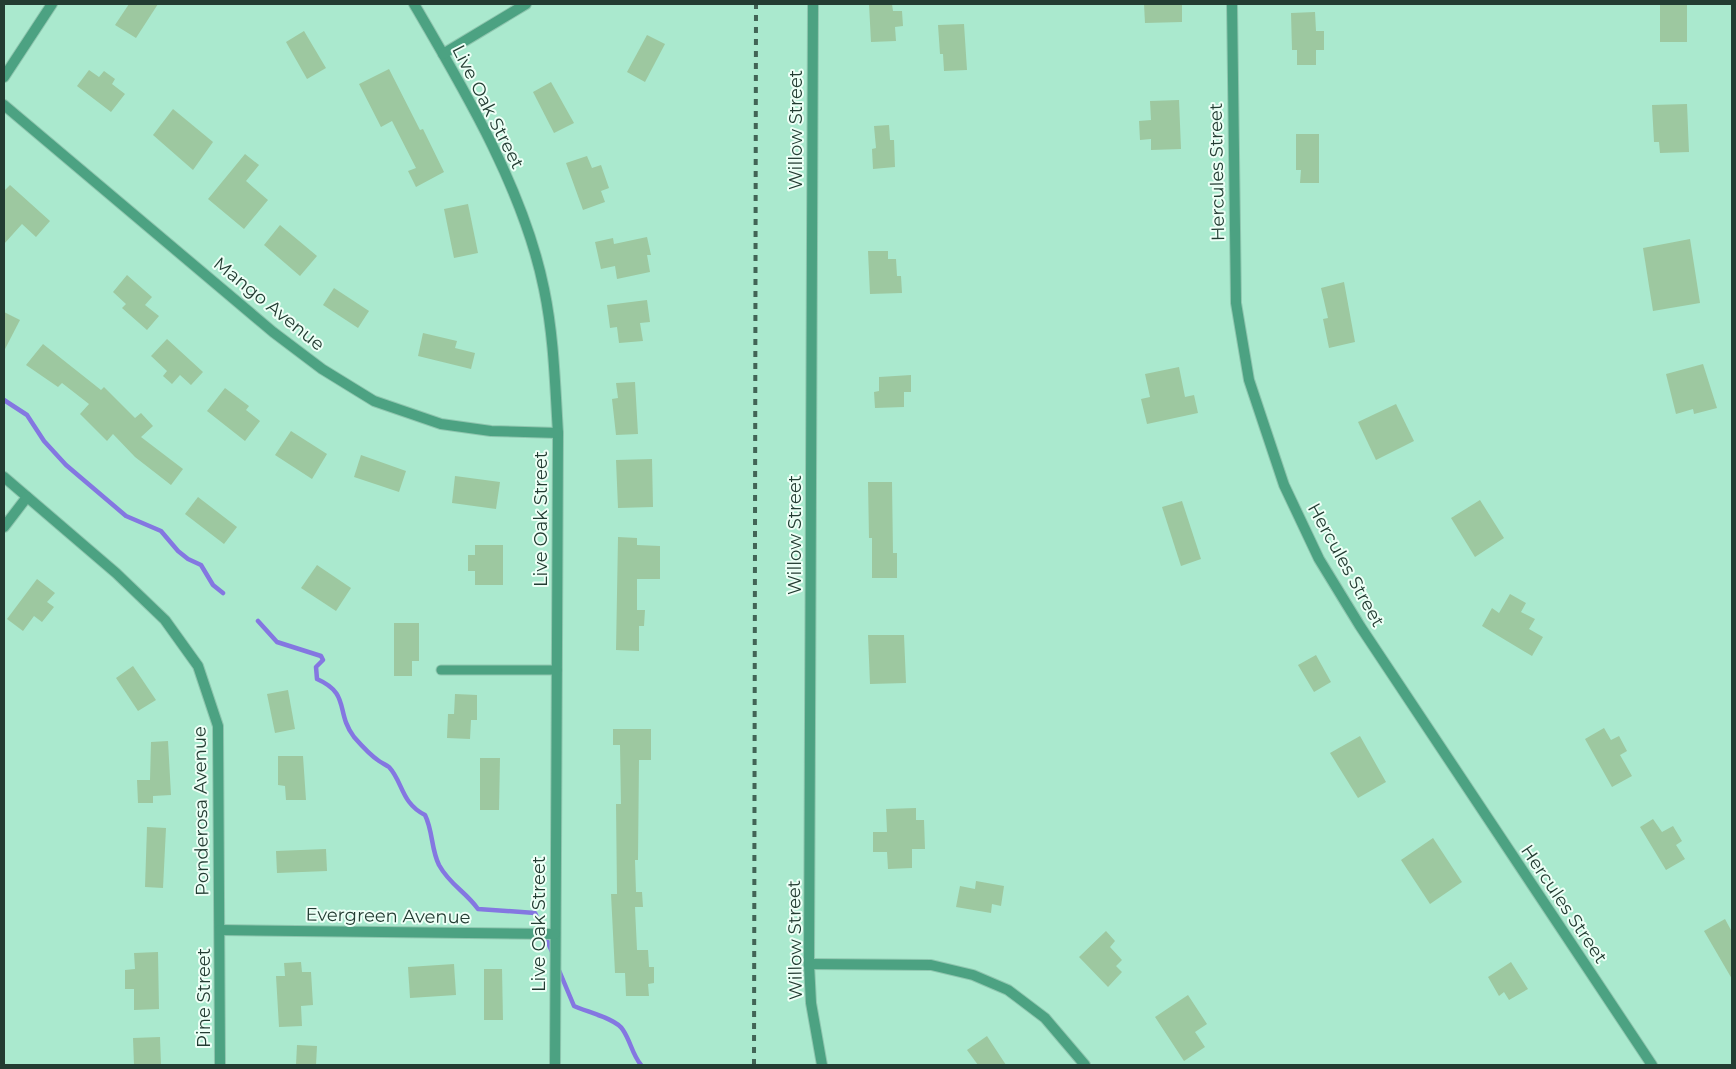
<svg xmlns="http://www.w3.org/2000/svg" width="1736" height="1069" font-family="Montserrat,sans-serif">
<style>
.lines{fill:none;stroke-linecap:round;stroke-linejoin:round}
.stream{stroke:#8477e1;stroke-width:4.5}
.building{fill:#9dc8a0}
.lane-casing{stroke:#8fc6af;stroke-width:11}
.street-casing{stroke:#8fc6af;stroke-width:12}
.lane{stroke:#4ca282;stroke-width:9}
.street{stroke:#4ca282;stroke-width:10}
.rail{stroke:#426456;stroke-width:4;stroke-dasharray:6 6;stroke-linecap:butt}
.labels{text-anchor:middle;stroke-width:4;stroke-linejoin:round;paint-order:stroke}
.street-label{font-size:18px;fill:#233c32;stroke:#edfff6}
</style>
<rect width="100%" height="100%" fill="#aae9ce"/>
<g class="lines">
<!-- stream -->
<g class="stream">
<path d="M4,400L27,415L44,441L66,465L126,516L161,531L178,551L188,559L201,565L213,585L223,593"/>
<path d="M258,621L277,642L321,656L323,660L316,667L317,679C351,694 335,712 354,737C361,745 370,755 379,761C382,763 386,765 389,767C403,782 401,803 425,815C433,831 431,849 439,865C450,885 465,891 478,909L535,913L553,954"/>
<path d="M558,968L574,1006C587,1012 617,1019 623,1030C631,1042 632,1054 641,1065"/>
</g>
</g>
<!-- building -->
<g class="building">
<path d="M129,4H158L136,38L115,25Z"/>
<path d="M869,4H892L893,11H902L903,26L895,27L896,41L871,42Z"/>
<path d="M1144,4H1182V22L1145,23Z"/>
<rect x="1660" y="4" width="27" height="38"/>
<path d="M1315,12L1316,31H1324V50H1316V65H1297V50H1292L1291,13Z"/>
<path d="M964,24L967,70L944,71L943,54H940L938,25Z"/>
<path d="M304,31L326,68L307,79L286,42Z"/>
<path d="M647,35L665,44L645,82L627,72Z"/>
<path d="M389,69L420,130L423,129L444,172L416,187L408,171L416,168L392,121L381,127L359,84Z"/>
<path d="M89,70L99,77L104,71L115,79L112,84L125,94L111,112L77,86Z"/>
<path d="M551,82L574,123L554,133L533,92Z"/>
<path d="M1179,100L1181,149L1151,150V139L1140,140L1139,121L1151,120L1150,101Z"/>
<path d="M1687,104L1689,152L1660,153L1659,142H1654L1652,105Z"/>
<path d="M173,109L213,142L193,170L153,135Z"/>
<path d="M889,125L890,140H894L895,167L873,169L872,149L876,148L874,126Z"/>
<path d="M1296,134H1319V183H1300L1301,170H1296Z"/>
<path d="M245,154L259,165L246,181L268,200L244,229L208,199Z"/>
<path d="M587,156L592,168L601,165L609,188L601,191L605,202L583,210L566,163Z"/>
<path d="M10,185L50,221L36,237L22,224L4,244V191Z"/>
<path d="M468,204L478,253L454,258L444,209Z"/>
<path d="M280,225L317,256L300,276L264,245Z"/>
<path d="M647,237L651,255H647L650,272L617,279L615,266L601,269L595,242L613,238L614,244Z"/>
<path d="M1690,239L1700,303L1653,311L1643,248Z"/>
<path d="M868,251H888V259H896L897,276H901L902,293L870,294Z"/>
<path d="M127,275L152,297L145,305L159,316L147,330L122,308L126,304L113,292Z"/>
<path d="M1344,282L1355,342L1329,348L1323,319L1328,318L1321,288Z"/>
<path d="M334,288L369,311L358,328L323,305Z"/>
<path d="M647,300L650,322L640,323L643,341L619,343L617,327L610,328L607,305Z"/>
<path d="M4,312L20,320L4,351Z"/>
<path d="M423,333L457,341L455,348L475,353L471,369L418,356Z"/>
<path d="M167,339L203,372L191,385L180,375L172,384L163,376L167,371L151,356Z"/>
<path d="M43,344L101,390L104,387L135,418L141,413L153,426L141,437L183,469L171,485L135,457L113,434L107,441L80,414L89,404L62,383L58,387L26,365Z"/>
<path d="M1703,364L1717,408L1694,414L1693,409L1676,414L1666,374Z"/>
<path d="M1179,367L1185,397L1194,395L1198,413L1147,424L1141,399L1150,397L1145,374Z"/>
<path d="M911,375V392H904V407L875,408L874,392L879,391V377Z"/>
<path d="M635,382L638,434L616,435L612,399L618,398L616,383Z"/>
<path d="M225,388L249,406L246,410L260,421L245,441L207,411Z"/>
<path d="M1396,404L1414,441L1376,460L1358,422Z"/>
<path d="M291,431L327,454L312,479L275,455Z"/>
<path d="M361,455L406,471L399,492L354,477Z"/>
<path d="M652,459L653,507L618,508L616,460Z"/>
<path d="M455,476L500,482L496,509L452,503Z"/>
<path d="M868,482H892L893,553H897V578H872V538H869Z"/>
<path d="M198,497L237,527L224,544L185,514Z"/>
<path d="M1480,500L1504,538L1475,557L1451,518Z"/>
<path d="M1182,501L1201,559L1181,566L1162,507Z"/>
<path d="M618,537L637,538V545L660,546V579H637V610H645L644,626H639V651L616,650Z"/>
<path d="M475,545H503V585H475V571H468V555H475Z"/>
<path d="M317,565L351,588L336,611L301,588Z"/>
<path d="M37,579L55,593L47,602L54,607L42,622L34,616L23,631L7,619Z"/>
<path d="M1510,594L1526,603L1521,612L1535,619L1529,629L1543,637L1532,656L1482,626L1492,608L1499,613Z"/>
<path d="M394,623H419V661H412V676H394Z"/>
<path d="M868,635H904L906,683L870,684Z"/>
<path d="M1316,655L1331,682L1314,692L1298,665Z"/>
<path d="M133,666L156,700L138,711L116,678Z"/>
<path d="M288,690L295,729L275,733L267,694Z"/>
<path d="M455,694L477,695V720H471L470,739L447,738L448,714H454Z"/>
<path d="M1604,728L1611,740L1619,736L1627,751L1620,755L1632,776L1612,787L1585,739Z"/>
<path d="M613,729H651V760H639L638,860H635L636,892H642L643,907H635L637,950H648L649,967H654V983L648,984L649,996H626L625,973H615L611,894H617L616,804H621L620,745H613Z"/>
<path d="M1360,736L1386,782L1358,798L1330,753Z"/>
<path d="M168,741L171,795L153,796V803H138L137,780H150L151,742Z"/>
<path d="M278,756H303L306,800H286L285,786L278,785Z"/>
<path d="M480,758H500L499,810H480Z"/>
<path d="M916,808V820H924L925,849H912V868L888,869L887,852H873V832H887L886,809Z"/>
<path d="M1653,819L1662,832L1673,826L1682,841L1676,845L1685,859L1666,870L1640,827Z"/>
<path d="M147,827L166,828L163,888L145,887Z"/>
<path d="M1433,838L1462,882L1430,904L1401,860Z"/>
<path d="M326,849L327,871L277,873L276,851Z"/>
<path d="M976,881L1004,886L1001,906L992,904L991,913L956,907L960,886L975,889Z"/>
<path d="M1725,919L1732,932V979L1704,931Z"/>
<path d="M1106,931L1115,941L1110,947L1122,960L1116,966L1122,972L1108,987L1079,957Z"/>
<path d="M158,952L159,1009L134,1010V989H125V970L135,969L134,953Z"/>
<path d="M301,962L302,972H311L313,1005L301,1006L302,1026L279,1027L276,976H285L284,963Z"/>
<path d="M1511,962L1528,989L1509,1000L1504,992L1499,996L1488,977Z"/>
<path d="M454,964L456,995L410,998L408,967Z"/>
<path d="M484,969H502L503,1020H484Z"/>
<path d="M1188,995L1207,1024L1195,1032L1205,1047L1184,1061L1155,1017Z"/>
<path d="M987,1036L1006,1065H978L967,1050Z"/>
<path d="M160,1037L161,1065H134L133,1038Z"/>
<path d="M297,1045L317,1046L316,1065H296Z"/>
</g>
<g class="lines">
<!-- lane casing -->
<g class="lane-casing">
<path id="lane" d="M441,670H557"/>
</g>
<!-- street casing -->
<g class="street-casing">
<g id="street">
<path d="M414,4C465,91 524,190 544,289C554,337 555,385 558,433L555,1065"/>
<path d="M813,4L809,964L811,1003L822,1065"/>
<path d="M1232,4L1236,303L1249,380L1284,485L1319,559L1360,626L1652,1065"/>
<path d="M443,54L526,4"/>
<path d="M4,77L52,4"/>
<path d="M4,105L273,332L322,369L374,401L441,424L491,431L558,433"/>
<path d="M4,477L116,573L165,620L198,666L218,726L220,1065"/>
<path d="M4,527L27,497"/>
<path d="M220,930L555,934"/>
<path d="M809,964L931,965L973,975L1008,990L1045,1018L1085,1065"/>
</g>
</g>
<!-- lane -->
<use href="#lane" class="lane"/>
<!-- street -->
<use href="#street" class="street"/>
<!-- rail -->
<path class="rail" d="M754,1065L756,4"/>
</g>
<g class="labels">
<!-- street labels -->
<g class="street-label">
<text transform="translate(488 107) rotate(63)" y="6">Live Oak Street</text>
<text transform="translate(796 130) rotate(-90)" y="6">Willow Street</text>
<text transform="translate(1217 172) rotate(-91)" y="6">Hercules Street</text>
<text transform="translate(269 304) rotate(39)" y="6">Mango Avenue</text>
<text transform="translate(541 519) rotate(-90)" y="6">Live Oak Street</text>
<text transform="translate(795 535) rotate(-90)" y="6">Willow Street</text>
<text transform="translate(1346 565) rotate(61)" y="6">Hercules Street</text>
<text transform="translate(201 811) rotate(-91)" y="6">Ponderosa Avenue</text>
<text transform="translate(1564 904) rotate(56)" y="6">Hercules Street</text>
<text transform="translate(388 916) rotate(1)" y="6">Evergreen Avenue</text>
<text transform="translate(539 924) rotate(-90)" y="6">Live Oak Street</text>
<text transform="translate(795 940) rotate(-91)" y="6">Willow Street</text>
<text transform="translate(204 998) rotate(-90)" y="6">Pine Street</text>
</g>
</g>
<!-- border -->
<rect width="1736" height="1069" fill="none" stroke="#233c32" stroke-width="10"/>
</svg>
